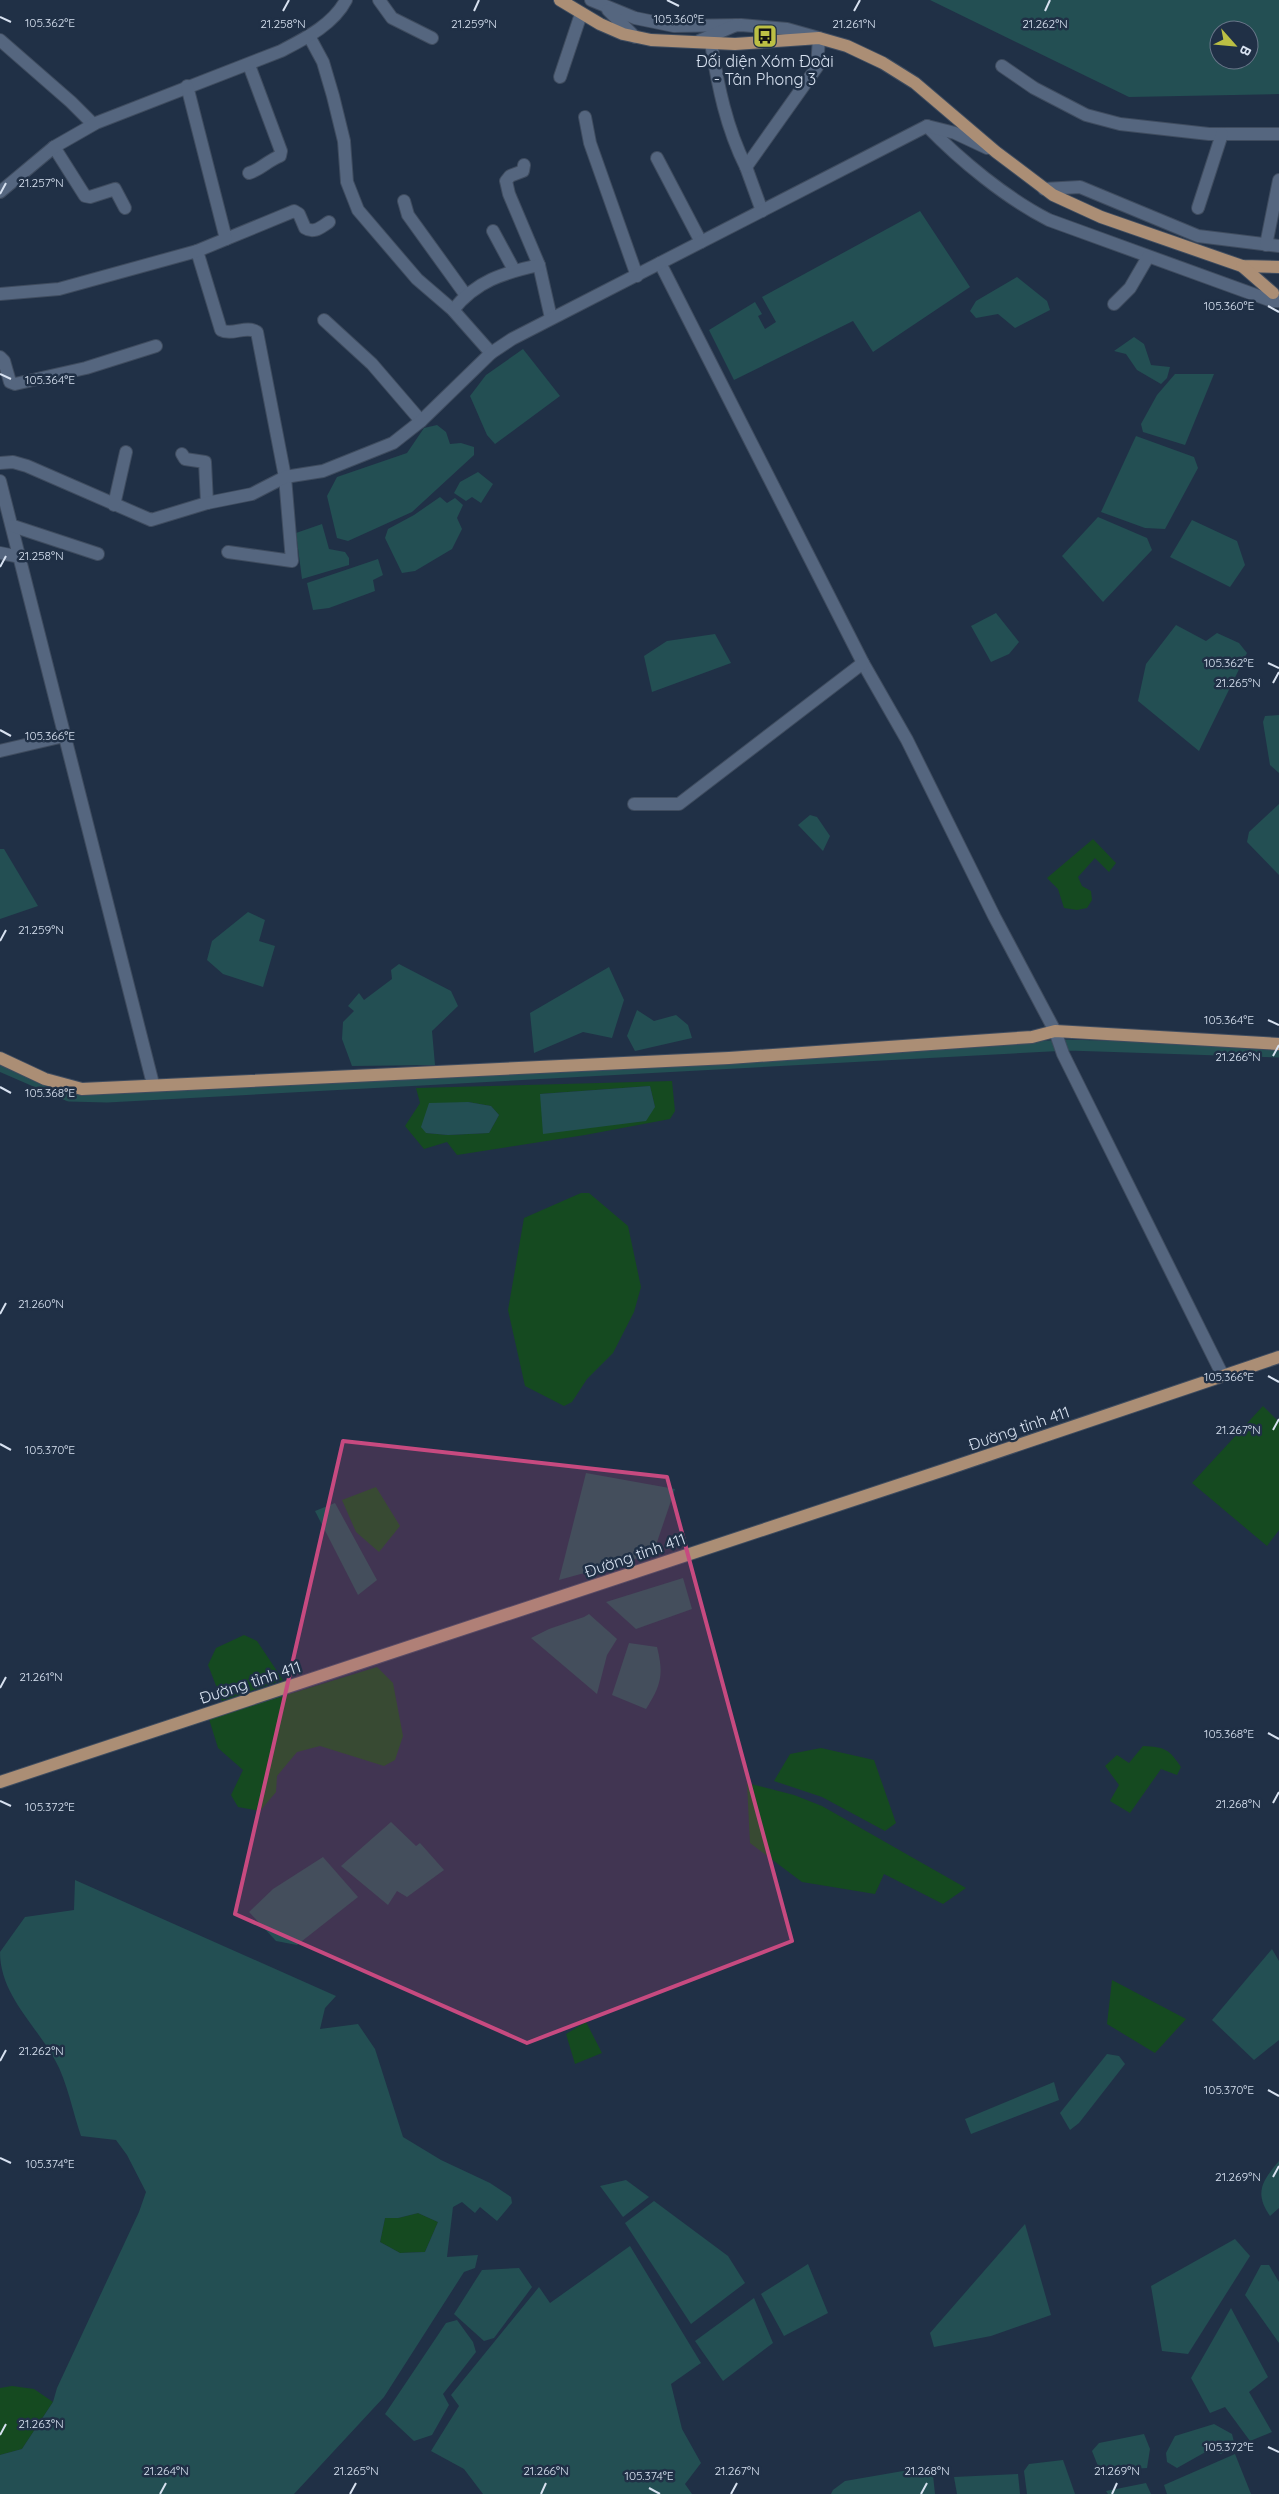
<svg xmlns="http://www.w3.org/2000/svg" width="1279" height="2494" font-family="Quicksand,sans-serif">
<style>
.green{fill:#154a20;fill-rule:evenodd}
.water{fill:#234f53;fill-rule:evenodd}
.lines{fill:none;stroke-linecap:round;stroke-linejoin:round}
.canal{stroke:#234f53;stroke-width:11}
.minor-casing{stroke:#3f4c5f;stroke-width:14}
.major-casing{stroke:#3f4c5f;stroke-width:14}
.minor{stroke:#55667f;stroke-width:12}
.major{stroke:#ab8e75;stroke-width:12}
.marked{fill:#c74a80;fill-opacity:0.2;stroke:#c74a80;stroke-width:4;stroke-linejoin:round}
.ticks{fill:none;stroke:#d7e1f0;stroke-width:2}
.labels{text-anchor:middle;stroke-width:5;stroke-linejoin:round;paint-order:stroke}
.poi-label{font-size:16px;fill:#d7e1f0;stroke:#203046}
.street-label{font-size:16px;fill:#d7e1f0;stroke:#203046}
.ticks-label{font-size:12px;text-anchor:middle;fill:#d7e1f0;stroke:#203046;stroke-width:5;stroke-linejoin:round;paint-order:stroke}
</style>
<rect width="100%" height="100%" fill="#203046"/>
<!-- green -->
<g class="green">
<path d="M1093,839L1116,863L1109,872L1095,858L1078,877L1082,886L1091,891L1092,900L1087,908L1077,910L1064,908L1058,889L1047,878Z"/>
<path d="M672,1081L675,1111L670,1119L585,1135L457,1155L447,1142L424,1149L405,1126L420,1103L416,1088ZM650,1086L655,1107L540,1095V1094ZM468,1102L491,1106L499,1115L489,1133L448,1135L426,1133Z"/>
<path d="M581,1193H589L628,1226L641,1287L634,1312L613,1353L587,1379L572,1402L564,1406L525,1386L508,1310L524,1218Z"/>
<path d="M1263,1406L1279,1422V1530L1267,1546L1192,1483Z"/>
<path d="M376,1487L400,1526L379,1552L356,1532L342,1500Z"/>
<path d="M244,1635L257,1641L283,1680L222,1701L208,1665L216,1648Z"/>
<path d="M377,1667L393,1683L403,1736L395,1760L384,1766L320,1746L297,1752L277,1776L276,1792L260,1811L238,1807L231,1795L243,1770L218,1748L209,1719Z"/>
<path d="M1143,1746C1165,1747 1169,1749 1181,1767L1177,1775L1161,1769L1130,1813L1110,1801L1119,1785L1105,1766L1117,1755L1129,1763Z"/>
<path d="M821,1748L874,1760L896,1823L885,1831L822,1797L774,1781L790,1754Z"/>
<path d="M747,1783L794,1795L822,1806L966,1888L943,1904L884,1874L875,1894L802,1882L750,1843Z"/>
<path d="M1112,1980L1186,2019L1155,2053L1107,2024Z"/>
<path d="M586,2022L602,2053L575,2064L566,2034Z"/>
<path d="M418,2213L438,2222L425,2252L400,2253L380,2242L385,2218H398Z"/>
<path d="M12,2386L34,2389L53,2402L22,2449L0,2455V2388Z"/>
</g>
<!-- water -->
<g class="water">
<path d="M930,0H1279V94L1129,97ZM1219,30H1249V60H1219Z"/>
<path d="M920,211L970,287L873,352L853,321L734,380L709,330L755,302L762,314L758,316L765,329L776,322L762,297Z"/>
<path d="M1017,277L1047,301L1050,310L1015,328L998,314L976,318L970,311L976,301Z"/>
<path d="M1134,337L1144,344L1151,365L1170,367L1167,378L1161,384L1137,370L1126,354L1114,351Z"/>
<path d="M523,349L560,396L495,444L487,435L470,396L486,375Z"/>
<path d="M1175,374H1214L1185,445L1143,432L1141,424L1157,395Z"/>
<path d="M437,425L446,432L450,444L461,443L474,447V455L412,512L348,541L337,538L327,496L337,477L407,453L424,428Z"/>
<path d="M1136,436L1194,457L1198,468L1165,529L1145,528L1101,512Z"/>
<path d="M478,472L493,484L481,503L472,497L466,501L454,493L460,482Z"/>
<path d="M440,497L447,503L455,498L463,505L457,518L462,529L452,549L415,571L402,573L385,538L388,529L414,515Z"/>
<path d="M1098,517L1147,538L1152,550L1103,602L1062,556Z"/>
<path d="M1192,520L1237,541L1245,565L1230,587L1170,557Z"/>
<path d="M322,524L329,549L345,552L349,558V565L302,579L296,533Z"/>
<path d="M378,559L383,575L373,580L375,591L329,608L313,610L307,583Z"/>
<path d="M996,613L1019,642L1009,654L991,662L971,626Z"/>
<path d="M1176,625L1206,641L1217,633L1239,643L1247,653L1199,751L1138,701L1146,664Z"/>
<path d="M715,634L731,663L652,692L644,656L667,641Z"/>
<path d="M1279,715V773L1270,765L1263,722L1265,716Z"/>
<path d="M1279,804V875L1247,842L1249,832Z"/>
<path d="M810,815L817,817L830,836L823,851L798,825Z"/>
<path d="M0,849H4L38,906L0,919Z"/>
<path d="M248,912L265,920L259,941L275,946L263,987L223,974L207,960L212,941Z"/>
<path d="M399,964L451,991L458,1006L432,1031L435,1065L352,1066L342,1039L343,1022L354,1011L348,1006L359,993L364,1000L392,979L391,970Z"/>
<path d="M609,967L624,1000L612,1038L583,1032L534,1053L530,1013Z"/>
<path d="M637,1010L654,1021L676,1015L688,1025L692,1038L635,1051L627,1036Z"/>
<path d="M650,1086L655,1107L646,1121L543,1134L540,1094Z"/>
<path d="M468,1102L491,1106L499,1115L489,1133L448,1135L426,1133L421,1127L429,1103Z"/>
<path d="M586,1473L675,1489L653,1554L559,1580Z"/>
<path d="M335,1503L377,1580L358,1595L315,1511Z"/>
<path d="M683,1578L692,1609L636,1629L606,1602Z"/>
<path d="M589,1614L617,1639L607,1655L597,1694L531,1638L549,1629L584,1617Z"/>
<path d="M629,1643L657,1647C664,1675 661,1685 646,1709L612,1695Z"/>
<path d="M391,1822L416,1846L420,1843L444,1870L407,1897L397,1891L388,1905L341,1866Z"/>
<path d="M323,1857L358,1897L297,1945L276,1941L249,1912L273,1889Z"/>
<path d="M75,1880L336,1996L325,2008L320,2029L358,2024L375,2049L403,2137L441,2160L490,2183L511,2197L512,2203L497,2221L480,2207L475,2213L462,2202L453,2207L447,2257L478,2255L475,2268L464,2272L384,2397L294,2494H0V2455L22,2449L53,2402L57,2388L139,2212L146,2192L127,2155L116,2140L81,2136C73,2113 67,2081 55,2060C36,2025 0,1995 0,1952L25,1917L74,1910ZM418,2213L438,2222L425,2252L400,2253L380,2242L385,2218H398Z"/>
<path d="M1272,1949L1279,1961V2040L1254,2060L1212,2020Z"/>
<path d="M1107,2054L1119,2056L1125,2064L1079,2123L1070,2130L1060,2113Z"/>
<path d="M1054,2082L1059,2100L971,2134L965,2119Z"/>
<path d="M1279,2161V2208L1270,2216C1254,2193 1262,2181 1279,2161Z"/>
<path d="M626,2180L649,2197L623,2217L600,2186Z"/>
<path d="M654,2201L728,2256L745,2283L691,2324L625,2223Z"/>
<path d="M1025,2224L1051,2315L991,2336L934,2347L930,2333Z"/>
<path d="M1235,2239L1250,2256L1188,2354L1162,2351L1151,2286Z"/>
<path d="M630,2246L701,2363L671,2384L682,2429L701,2463L685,2484L692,2494H483L464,2469L431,2451L459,2406L451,2395L539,2287L550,2303Z"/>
<path d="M808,2264L828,2313L784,2336L761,2294Z"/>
<path d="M1261,2265H1269L1279,2282V2343L1245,2295Z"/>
<path d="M519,2268L532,2287L494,2338L484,2341L454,2314L482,2270Z"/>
<path d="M754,2298L773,2343L723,2381L695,2341Z"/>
<path d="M1231,2308L1268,2377L1249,2392L1272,2432L1250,2441L1225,2407L1210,2413L1191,2378Z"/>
<path d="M457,2320L473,2342L476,2352L443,2394L449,2405L432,2435L414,2441L385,2414L446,2323Z"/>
<path d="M1214,2424L1232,2434L1235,2446L1221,2454L1209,2450L1177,2468L1167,2462L1166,2453L1175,2436Z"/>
<path d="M1144,2434L1150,2449L1147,2468L1100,2471L1092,2451L1099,2443Z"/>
<path d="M1235,2454L1251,2494H1167L1164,2485Z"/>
<path d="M1063,2460L1075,2494H1027L1024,2471L1029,2464Z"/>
<path d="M932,2466L935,2494H831L833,2490L845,2481Z"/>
<path d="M1018,2474L1020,2494H957L954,2477Z"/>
<path d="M1146,2483L1151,2494H1108L1106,2491Z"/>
</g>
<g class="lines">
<!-- canal -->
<path class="canal" d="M0,1066L69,1096L107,1097L1068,1045L1279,1052"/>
<!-- minor casing -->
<g class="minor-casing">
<g id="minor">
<path d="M379,0L392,18L432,38"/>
<path d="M591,0L635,18L674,26L741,25L787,29L819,38L817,67L746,167L762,211"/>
<path d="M608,10L635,37"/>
<path d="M309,36L323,62L333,96L344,141L347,182L358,210L417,279L453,310L491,353"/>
<path d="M0,40L71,102L93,124"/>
<path d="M699,41L736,25"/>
<path d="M711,43C718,86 726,127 746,167"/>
<path d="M1002,66L1034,88L1086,115L1120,124L1209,134H1279"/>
<path d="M560,77L581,14"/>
<path d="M585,117L590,143L637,276"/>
<path d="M927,126C961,161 1006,198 1049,220L1272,301H1279"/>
<path d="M54,147L85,196L90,197L115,189L125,208"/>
<path d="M657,158L701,242"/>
<path d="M524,165L523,171L510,176L506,181L509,194L539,265L551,318"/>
<path d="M249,173C262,169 267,161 280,156L281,151L249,65"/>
<path d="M1044,189L1080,187L1198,236L1279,246"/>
<path d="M0,192L54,147L96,123L281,51C304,39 333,25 346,0"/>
<path d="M404,201L408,215L465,294"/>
<path d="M1198,208L1222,134"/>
<path d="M493,231L514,270"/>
<path d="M226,239L294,211L299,214L305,228C314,234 321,227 329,222"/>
<path d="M1266,245L1279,180"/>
<path d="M197,251L221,330C232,336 246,325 257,332L285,477L292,561L228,552"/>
<path d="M660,263L863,663L907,740L994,916L1055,1031L1063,1054L1223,1376"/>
<path d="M0,294L59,289L197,251L226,239L187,86"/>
<path d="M1114,304L1130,288L1148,257"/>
<path d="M453,310C476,281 503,273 539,265"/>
<path d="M324,320L372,364L421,421"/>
<path d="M0,357L4,361L10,382L15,384L86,368L156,346"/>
<path d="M182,454L185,459L205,462L207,503"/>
<path d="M0,463L13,462L27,466L151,520L207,503L252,494L285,477L323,471L393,443L421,421L491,353L512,339L927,126L955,133L987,148"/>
<path d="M0,481L153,1084"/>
<path d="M114,505L126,452"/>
<path d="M13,526L98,554"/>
<path d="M0,553L20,557"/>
<path d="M0,751L64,736"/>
<path d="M634,804H679L863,663"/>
</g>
</g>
<!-- major casing -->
<g class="major-casing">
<g id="major">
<path d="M560,0L600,24L623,34L651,40L735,44L819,38L847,46L883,63L915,83L996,152L1053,195L1101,217L1242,266L1279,267"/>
<path d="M1242,266L1273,293"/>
<path d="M0,1058L45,1079L82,1089L729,1058L1032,1037L1055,1031L1279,1044"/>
<path d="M0,1782L944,1470L1279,1357"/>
</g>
</g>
<!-- minor -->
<use href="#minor" class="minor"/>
<!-- major -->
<use href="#major" class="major"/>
</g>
<!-- marked area -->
<path class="marked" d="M343,1441L667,1477L792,1941L527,2043L235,1914Z"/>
<!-- ticks -->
<path class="ticks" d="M667,0L679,6M283,11L289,0M474,11L479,0M854,11L860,0M1045,11L1050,0M0,17L11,22M0,194L6,183M1268,306L1279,312M0,374L11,379M0,567L6,556M1268,663L1279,668M1273,683L1279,672M0,730L11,736M0,941L6,930M1268,1020L1279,1025M1273,1056L1279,1045M0,1087L11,1093M0,1314L6,1303M1268,1376L1279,1382M1273,1430L1279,1419M0,1444L11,1450M0,1688L6,1677M1268,1733L1279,1739M0,1801L11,1806M1273,1803L1279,1792M0,2061L6,2050M1268,2090L1279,2096M0,2158L11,2163M1273,2177L1279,2166M0,2435L6,2424M1268,2447L1279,2452M649,2488L660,2494M160,2494L166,2483M350,2494L356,2483M541,2494L546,2483M731,2494L737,2483M921,2494L927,2483M1112,2494L1117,2483"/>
<!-- icons -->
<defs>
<g id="bus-square" transform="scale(1.25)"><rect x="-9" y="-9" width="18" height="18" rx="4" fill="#bcbf44" stroke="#203046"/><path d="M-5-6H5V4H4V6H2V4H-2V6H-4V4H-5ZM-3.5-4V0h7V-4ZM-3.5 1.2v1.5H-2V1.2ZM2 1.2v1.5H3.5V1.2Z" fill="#111"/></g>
</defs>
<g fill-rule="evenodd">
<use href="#bus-square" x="765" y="36"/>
</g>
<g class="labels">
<!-- poi labels -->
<g class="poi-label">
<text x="765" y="67">Đối diện Xóm Đoài<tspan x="765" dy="18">- Tân Phong 3</tspan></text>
</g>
<!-- street labels -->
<g class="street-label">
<text transform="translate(1019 1428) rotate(-19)" y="6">Đường tỉnh 411</text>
<text transform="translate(635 1555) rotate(-19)" y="6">Đường tỉnh 411</text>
<text transform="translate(250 1682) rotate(-18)" y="6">Đường tỉnh 411</text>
</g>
</g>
<g class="ticks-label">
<text x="679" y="23">105.360°E</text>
<text x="50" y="27">105.362°E</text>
<text x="283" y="28">21.258°N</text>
<text x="474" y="28">21.259°N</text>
<text x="854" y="28">21.261°N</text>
<text x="1045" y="28">21.262°N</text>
<text x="41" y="187">21.257°N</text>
<text x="1229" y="310">105.360°E</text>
<text x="50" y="384">105.364°E</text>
<text x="41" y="560">21.258°N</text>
<text x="1229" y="667">105.362°E</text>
<text x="1238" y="687">21.265°N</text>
<text x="50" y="740">105.366°E</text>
<text x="41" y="934">21.259°N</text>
<text x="1229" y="1024">105.364°E</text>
<text x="1238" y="1061">21.266°N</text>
<text x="50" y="1097">105.368°E</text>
<text x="41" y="1308">21.260°N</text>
<text x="1229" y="1381">105.366°E</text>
<text x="1238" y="1434">21.267°N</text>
<text x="50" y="1454">105.370°E</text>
<text x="41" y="1681">21.261°N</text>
<text x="1229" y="1738">105.368°E</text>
<text x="1238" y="1808">21.268°N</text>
<text x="50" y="1811">105.372°E</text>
<text x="41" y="2055">21.262°N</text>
<text x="1229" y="2094">105.370°E</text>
<text x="50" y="2168">105.374°E</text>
<text x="1238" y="2181">21.269°N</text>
<text x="41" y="2428">21.263°N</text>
<text x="1229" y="2451">105.372°E</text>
<text x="166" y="2475">21.264°N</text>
<text x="356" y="2475">21.265°N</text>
<text x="546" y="2475">21.266°N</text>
<text x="737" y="2475">21.267°N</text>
<text x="927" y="2475">21.268°N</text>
<text x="1117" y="2475">21.269°N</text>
<text x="649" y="2480">105.374°E</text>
</g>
<!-- north arrow -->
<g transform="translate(1234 45) rotate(117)"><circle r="24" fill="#203046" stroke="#69778a"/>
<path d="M0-4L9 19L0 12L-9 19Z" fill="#bcbf44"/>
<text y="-8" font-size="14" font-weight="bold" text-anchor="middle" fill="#d7e1f0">B</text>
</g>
</svg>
